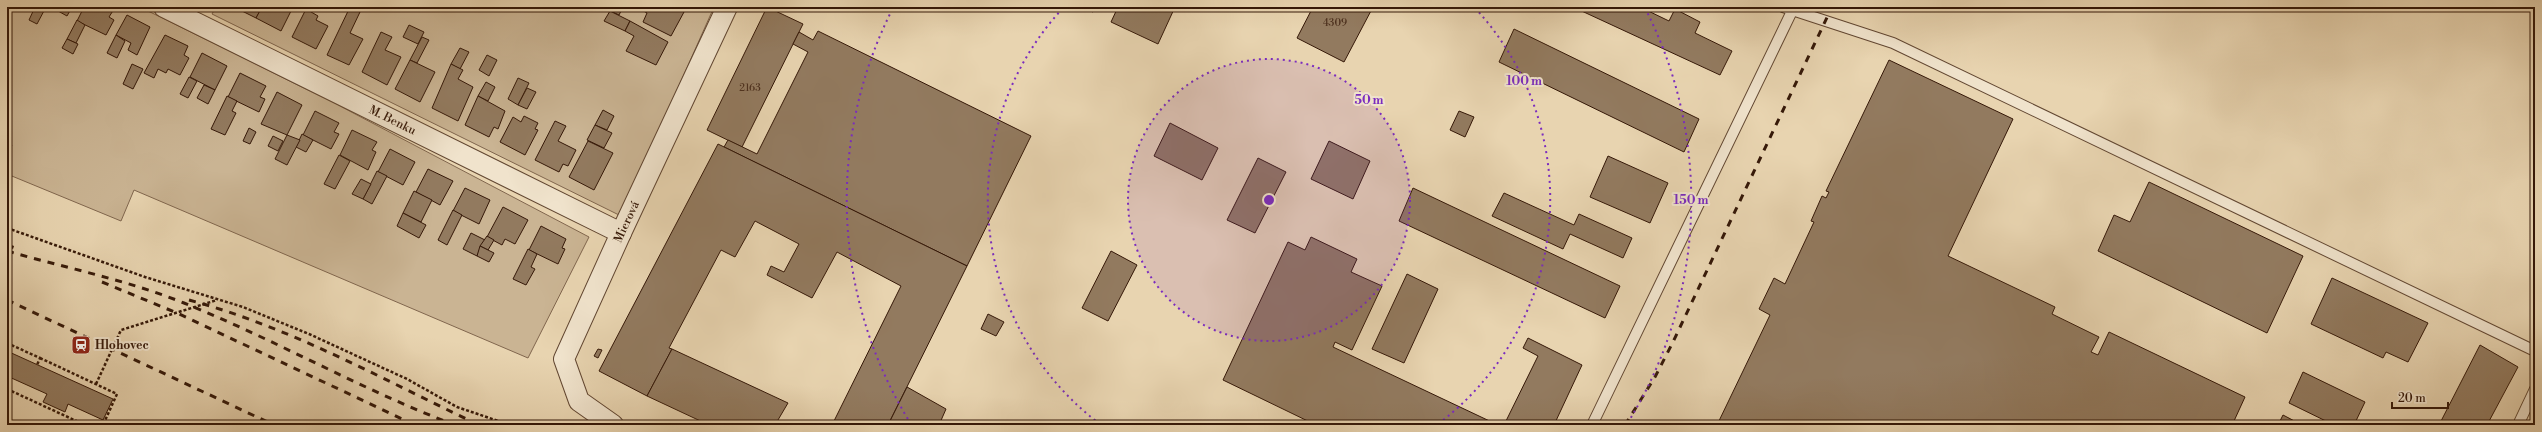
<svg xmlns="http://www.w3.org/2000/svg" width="2542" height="432" font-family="'Libre Bodoni',serif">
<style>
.green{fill:#cab493;stroke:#80664e}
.building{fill:#927a5f;stroke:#351808}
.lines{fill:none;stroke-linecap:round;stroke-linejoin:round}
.service-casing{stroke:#624732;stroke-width:12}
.minor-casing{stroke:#624732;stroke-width:22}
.path{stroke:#351808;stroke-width:2.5;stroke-dasharray:3 2;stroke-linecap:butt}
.service{stroke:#f0e3cc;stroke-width:10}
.minor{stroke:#f0e3cc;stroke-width:20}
.rail{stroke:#351808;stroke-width:3;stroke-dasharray:7 7;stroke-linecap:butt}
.ring{fill:none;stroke:#7b2cbf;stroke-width:2;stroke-dasharray:2 4}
.labels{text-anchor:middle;stroke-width:4;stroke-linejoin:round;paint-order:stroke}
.number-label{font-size:10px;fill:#4c301e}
.street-label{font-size:12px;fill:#351808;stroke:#f0e3cc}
.poi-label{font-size:12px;font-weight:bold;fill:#351808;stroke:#f0e3cc;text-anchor:start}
.centre{fill:#7b2cbf;stroke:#f0e3cc;stroke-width:2}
.ring-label{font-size:12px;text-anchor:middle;font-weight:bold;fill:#7b2cbf;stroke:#f0e3cc;stroke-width:4;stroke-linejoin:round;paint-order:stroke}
</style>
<rect width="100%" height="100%" fill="#e8d4b0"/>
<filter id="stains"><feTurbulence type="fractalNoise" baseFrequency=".005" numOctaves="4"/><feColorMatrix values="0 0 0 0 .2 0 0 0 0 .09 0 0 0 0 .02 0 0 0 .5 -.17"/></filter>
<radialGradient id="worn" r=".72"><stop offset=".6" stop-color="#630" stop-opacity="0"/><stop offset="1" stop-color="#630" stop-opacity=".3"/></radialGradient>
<!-- green -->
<g class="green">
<path d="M7,7H140L338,105L589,237L528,358L134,190L121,221L7,174V156L12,145L7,142Z"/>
<path d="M216,7H714L621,216L212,14Z"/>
</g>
<!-- building -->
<g class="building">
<path d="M35,7H46L37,24L29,20Z"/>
<path d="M51,7H72L67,16Z"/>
<path d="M84,7L114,9L109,17L114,20L106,35L77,21Z"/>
<path d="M234,7H262L256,18Z"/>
<path d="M262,7H293L281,31L256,18Z"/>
<path d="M350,7H362L360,12Z"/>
<path d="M350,7L360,12L350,33L363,39L349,65L327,55Z"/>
<path d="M602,7H623L619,15Z"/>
<path d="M640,7H674L684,12L671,36L643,22L647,13L640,9Z"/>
<path d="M767,7L803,24L742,147L707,130Z"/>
<path d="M1083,7H1096L1093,12Z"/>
<path d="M1118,7H1175L1158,44L1111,22Z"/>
<path d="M1313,7H1373L1344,62L1297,38Z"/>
<path d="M1573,7H1640L1669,21L1675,9L1700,22L1695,33L1732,51L1720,75Z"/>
<path d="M306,9L318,16L316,20L328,26L316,49L292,37Z"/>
<path d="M610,11L630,21L625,31L604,21Z"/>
<path d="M127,15L150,27L137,55L128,50L131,43L116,35Z"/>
<path d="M77,20L85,25L76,43L67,39Z"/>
<path d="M630,21L668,42L656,65L626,51L634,36L625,31Z"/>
<path d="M409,25L424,32L418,44L403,37Z"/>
<path d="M1514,29L1699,119L1684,152L1499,62Z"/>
<path d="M818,31L1031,136L967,266L724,147L728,140L757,154L808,52L793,44L799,32L813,40Z"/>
<path d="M381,32L392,37L385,50L401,57L387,85L362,72Z"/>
<path d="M116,35L125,41L117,58L107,53Z"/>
<path d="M165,35L188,46L184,55L189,58L180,75L168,69L166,73L158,69L154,78L144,73Z"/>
<path d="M422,37L429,40L417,63L410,60Z"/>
<path d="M67,39L78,44L73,54L62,48Z"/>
<path d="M460,48L469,52L460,69L451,64Z"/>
<path d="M202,53L227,66L215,90L190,77Z"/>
<path d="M487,55L497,60L489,76L479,70Z"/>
<path d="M410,60L435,72L420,102L395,89Z"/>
<path d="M1889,60L2013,119L1948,256L2055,307L2052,314L2099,337L2091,352L2098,355L2109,332L2245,397L2234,421L2242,425H1717L1770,315L1759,309L1774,278L1785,284L1814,222L1811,221L1822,196L1826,198L1829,192L1826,191Z"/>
<path d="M132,64L143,69L133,89L123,84Z"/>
<path d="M451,64L463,70L458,79L473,87L458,121L432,108Z"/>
<path d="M240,73L266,86L260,97L265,99L259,112L228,97Z"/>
<path d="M189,77L197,81L188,98L180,94Z"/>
<path d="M518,78L529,83L518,105L508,99Z"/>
<path d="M486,82L495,87L488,101L478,96Z"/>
<path d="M204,85L215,90L208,104L197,98Z"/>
<path d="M527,88L536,92L527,109L518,105Z"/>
<path d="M277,92L302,105L287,135L261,124Z"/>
<path d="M227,96L237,101L232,111L236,113L225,135L211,129Z"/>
<path d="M478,96L505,111L498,129L494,127L489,137L465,125Z"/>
<path d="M603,110L614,116L607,130L595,125Z"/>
<path d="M315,111L339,123L334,132L339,134L331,149L303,135Z"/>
<path d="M1459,111L1474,117L1465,137L1450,130Z"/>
<path d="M524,116L538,123L535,129L538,130L525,155L500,142L513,117L521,122Z"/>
<path d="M555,121L566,126L558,141L576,150L568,166L563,164L559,172L535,160Z"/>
<path d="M1170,123L1218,148L1202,180L1154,156Z"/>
<path d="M595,125L612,133L604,148L587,140Z"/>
<path d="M249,128L256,132L250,144L243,141Z"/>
<path d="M352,130L377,142L372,150L376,152L368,170L340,155Z"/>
<path d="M302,134L313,140L306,152L296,147Z"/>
<path d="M287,135L300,140L287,165L275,159Z"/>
<path d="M273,136L283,141L278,151L268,146Z"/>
<path d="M588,141L613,153L594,190L569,177Z"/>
<path d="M1329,141L1370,161L1353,199L1311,179Z"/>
<path d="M718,144L967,266L888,425H832L901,286L837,252L812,298L767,275L771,266L784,272L799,244L755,221L735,257L721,250L669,348L672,349L647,396L599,371Z"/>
<path d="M390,149L415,162L403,185L378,172Z"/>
<path d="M339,155L350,161L335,189L324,184Z"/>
<path d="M1608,156L1668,183L1650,223L1590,197Z"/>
<path d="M1258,158L1286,172L1255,233L1227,220Z"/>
<path d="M428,169L453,181L440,205L416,192Z"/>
<path d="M377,171L387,176L372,204L363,199Z"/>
<path d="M361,179L371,184L363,199L352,194Z"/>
<path d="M2149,182L2303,256L2267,333L2098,251L2114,215L2130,222Z"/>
<path d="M465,188L490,200L479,224L453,211Z"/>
<path d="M1413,188L1620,286L1605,318L1399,221Z"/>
<path d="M414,191L432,200L421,222L403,213Z"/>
<path d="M1504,193L1574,225L1579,214L1632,238L1623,258L1570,234L1563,249L1492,216Z"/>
<path d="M503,207L528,220L515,244L505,239L502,245L487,237Z"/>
<path d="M453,210L462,215L447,245L438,240Z"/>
<path d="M403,213L426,225L419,238L397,226Z"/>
<path d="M541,226L566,239L562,248L565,249L558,264L529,250Z"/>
<path d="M471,233L485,240L477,256L463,249Z"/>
<path d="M487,236L494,240L488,250L480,246Z"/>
<path d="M1311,237L1357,259L1351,272L1382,286L1352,350L1335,342L1333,347L1498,425H1316L1223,380L1288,242L1305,250Z"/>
<path d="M480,246L494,253L489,262L477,256Z"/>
<path d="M528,249L537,254L531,267L535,269L526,285L513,279Z"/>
<path d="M1111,251L1137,265L1108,321L1082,308Z"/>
<path d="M1407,274L1438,289L1404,363L1372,349Z"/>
<path d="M2332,278L2428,323L2408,362L2386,352L2383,358L2311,324Z"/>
<path d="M988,314L1004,322L996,336L981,329Z"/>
<path d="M1528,338L1582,365L1554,425H1504L1538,356L1523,348Z"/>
<path d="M2480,345L2518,367L2487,425H2439Z"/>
<path d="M598,349L602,350L598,358L594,356Z"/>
<path d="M672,349L788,403L775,425H709L647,396Z"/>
<path d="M7,351L113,399L103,420L68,404L65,412L43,402L47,394L7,376Z"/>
<path d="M2303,372L2365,402L2354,425H2334L2289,403Z"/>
<path d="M907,387L946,409L939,425H888Z"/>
<path d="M2283,415L2302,425H2278Z"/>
</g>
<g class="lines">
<!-- service casing -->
<g class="service-casing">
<g id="service">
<path d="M1783,7L1893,43L2535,351"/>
<path d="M1592,425L1794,7"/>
<path d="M2518,425L2535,389"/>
</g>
</g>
<!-- minor casing -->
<g class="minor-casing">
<g id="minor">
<path id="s1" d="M164,7L621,233"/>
<path id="s2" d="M613,425L579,401L564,359L621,233L727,7"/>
</g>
</g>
<!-- path -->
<g class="path">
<path d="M7,228L145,277L243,307L309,334L407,379L457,407L510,425"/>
<path d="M7,343L40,358L37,365"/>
<path d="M40,358L117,394L103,425"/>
<path d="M96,384L121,330L217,300"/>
<path d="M7,389L85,425"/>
</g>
<!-- service -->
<use href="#service" class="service"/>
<!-- minor -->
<use href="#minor" class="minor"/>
<!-- rail -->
<g class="rail">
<path d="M7,245L20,250"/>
<path d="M7,251C66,268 127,280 184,303C276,340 362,390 455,425"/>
<path d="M102,282L177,313L415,425"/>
<path d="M7,300L274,425"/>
<path d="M189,300C290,327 384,380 479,425"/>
<path d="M1625,425L1655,377L1673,342L1832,7"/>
</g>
</g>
<!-- distance rings -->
<circle cx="1269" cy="200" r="141" fill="#7b2cbf" fill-opacity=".12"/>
<g class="ring">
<circle cx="1269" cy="200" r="141"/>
<path d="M1100 424A281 281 0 0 1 1063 8M1475 8A281 281 0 0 1 1438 424"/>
<path d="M911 424A422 422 0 0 1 893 8M1645 8A422 422 0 0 1 1627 424"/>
</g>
<!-- icons -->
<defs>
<g id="station-square" transform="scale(1)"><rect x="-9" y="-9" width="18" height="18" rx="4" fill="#8f2418" stroke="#f0e3cc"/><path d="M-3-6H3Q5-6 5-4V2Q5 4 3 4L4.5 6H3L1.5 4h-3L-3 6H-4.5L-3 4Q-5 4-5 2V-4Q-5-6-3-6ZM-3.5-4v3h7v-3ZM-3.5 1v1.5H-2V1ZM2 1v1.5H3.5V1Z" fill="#fff"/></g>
</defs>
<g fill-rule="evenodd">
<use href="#station-square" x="81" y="345"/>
</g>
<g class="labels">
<!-- number labels -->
<g class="number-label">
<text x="1335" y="26">4309</text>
<text x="750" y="91">2163</text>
</g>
<!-- street labels -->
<g class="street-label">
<text dy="4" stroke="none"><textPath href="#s1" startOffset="255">M. Benku</textPath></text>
<text dy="4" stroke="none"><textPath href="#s2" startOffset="237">Mierová</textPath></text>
</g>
<!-- poi labels -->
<g class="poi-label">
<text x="95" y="349">Hlohovec</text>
</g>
</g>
<circle cx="1269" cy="200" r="6" class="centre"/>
<g class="ring-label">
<text x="1524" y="85">100 m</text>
<text x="1369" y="104">50 m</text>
<text x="1691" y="204">150 m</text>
</g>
<!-- margin -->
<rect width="2542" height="432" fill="none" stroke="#e8d4b0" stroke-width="24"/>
<rect x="8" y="8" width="2526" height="416" fill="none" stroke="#351808" stroke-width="2"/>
<rect x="12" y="12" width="2518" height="408" fill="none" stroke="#351808"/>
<!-- scale -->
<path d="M2392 402v6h56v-6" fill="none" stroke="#351808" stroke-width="2"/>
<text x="2398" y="402" font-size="12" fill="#351808" stroke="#f0e3cc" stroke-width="3" paint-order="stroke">20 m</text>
<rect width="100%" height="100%" filter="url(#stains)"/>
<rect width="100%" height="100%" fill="url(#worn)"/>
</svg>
